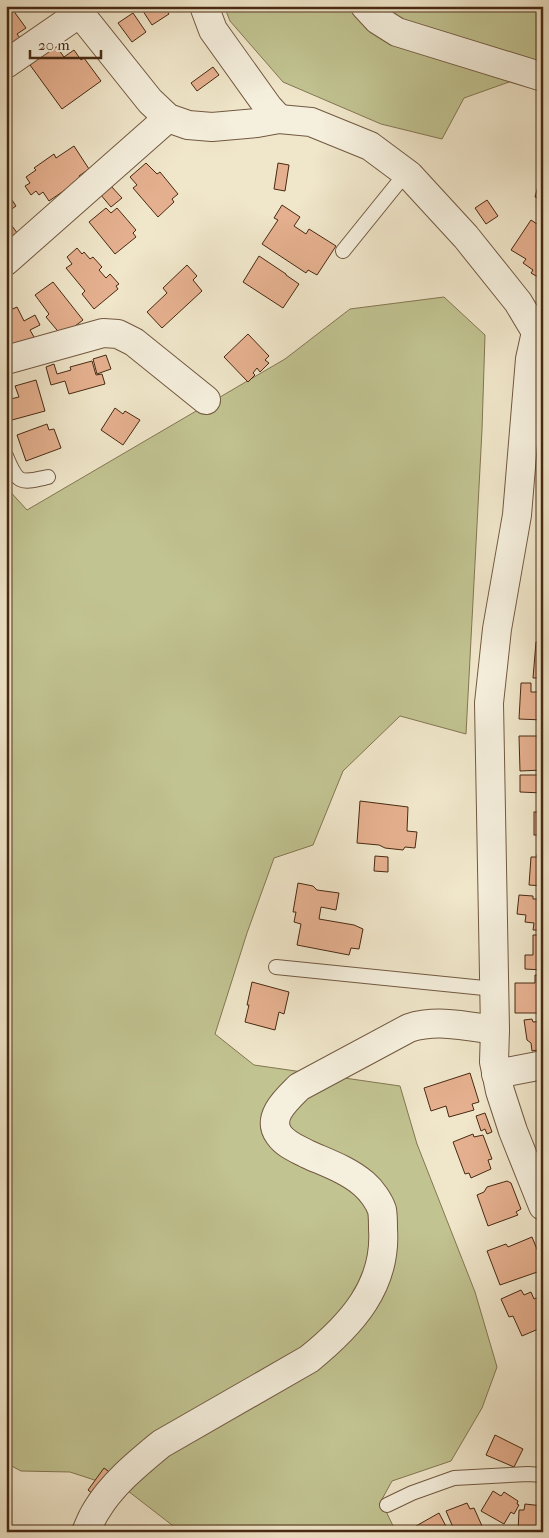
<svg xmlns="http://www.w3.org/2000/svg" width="549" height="1538" font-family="'IM FELL French Canon',serif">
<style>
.green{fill:#c1c391;stroke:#847652}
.building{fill:#e5b08f;stroke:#482a12}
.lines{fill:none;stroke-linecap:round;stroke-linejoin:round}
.lane-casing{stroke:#725940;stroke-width:16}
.street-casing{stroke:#725940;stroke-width:30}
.lane{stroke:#f5efdd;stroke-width:14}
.street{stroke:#f5efdd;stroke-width:28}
</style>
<rect width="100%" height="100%" fill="#f0e6ca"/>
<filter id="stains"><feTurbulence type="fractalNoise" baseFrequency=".004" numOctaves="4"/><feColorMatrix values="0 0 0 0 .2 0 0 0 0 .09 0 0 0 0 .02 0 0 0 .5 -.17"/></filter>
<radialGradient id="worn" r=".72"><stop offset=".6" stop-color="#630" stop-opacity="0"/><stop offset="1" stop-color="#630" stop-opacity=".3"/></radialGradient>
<!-- green -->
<g class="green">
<path d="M224,6H543V68L509,82L464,98L442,139L381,124L283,82L230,21Z"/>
<path d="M444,297L485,335L482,430L466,734L400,716L343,771L313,845L274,858L247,933L215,1034L254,1065L400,1086L417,1144L475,1292L497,1367L482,1408L451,1461L392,1481L381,1501L396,1532H181L128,1491L70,1472L21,1471L6,1463V487L27,510L285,359L350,309Z"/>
</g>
<!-- building -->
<g class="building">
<path d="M6,6H10L26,28L17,34L20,38L8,47L6,44Z"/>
<path d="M144,6H164L169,14L152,25L141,8Z"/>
<path d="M172,6H184L176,12Z"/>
<path d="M133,13L146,32L132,42L118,23Z"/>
<path d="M56,46L64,57L74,50L81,60L84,58L101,81L62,109L30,65Z"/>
<path d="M213,67L219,75L197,91L191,83Z"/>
<path d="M74,146L89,169L79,176L81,179L49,201L43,192L39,195L36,191L31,195L25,186L30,183L26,177L36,170L34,168L54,154L56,158Z"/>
<path d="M146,163L157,174L160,172L178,194L172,199L174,202L158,217L133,188L137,185L130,177Z"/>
<path d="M278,163L289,165L285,191L274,189Z"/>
<path d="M543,168V199L535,197Z"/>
<path d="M110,185L122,198L111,207L100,194Z"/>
<path d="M6,191L16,206L6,213Z"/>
<path d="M487,200L498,216L486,224L475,208Z"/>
<path d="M282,205L300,217L294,226L306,234L309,229L336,246L317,275L308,270L306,273L262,244L278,220L274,218Z"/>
<path d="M106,208L111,213L117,208L136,230L133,233L136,237L115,254L89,222Z"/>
<path d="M6,213L12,221L9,222L18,234L6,242Z"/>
<path d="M531,220L543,228V280L531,273L533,270L523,263L526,259L511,250Z"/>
<path d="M77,248L82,254L84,252L90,259L93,257L102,267L99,270L106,278L110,274L119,284L116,286L118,289L94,309L82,294L85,291L66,268L72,264L67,257Z"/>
<path d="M259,256L286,274V275L299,284L283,308L243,282Z"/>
<path d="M187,265L197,276L193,280L202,291L162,328L147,312L167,293L163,288Z"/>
<path d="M53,282L83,320L62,336L46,317L49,314L35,295Z"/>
<path d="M17,307L24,321L35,315L40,325L30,330L34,337L12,348L8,340H6V312Z"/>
<path d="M248,334L269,356L265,360L269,363L260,372L257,368L253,373L255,375L248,382L224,357Z"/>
<path d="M106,355L111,369L97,374L93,359Z"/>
<path d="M92,361L96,375L102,374L105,384L69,394L65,381L51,385L46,367L54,364L57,374L71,370L70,367Z"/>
<path d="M36,380L45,411L12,420L6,400L19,397L15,386Z"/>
<path d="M115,408L123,414L125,411L140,420L123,445L101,430Z"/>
<path d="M47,424L49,430L54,429L61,448L26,461L17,435Z"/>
<path d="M536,642H543V678H533Z"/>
<path d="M521,683H531V692H543V720L519,719Z"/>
<path d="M543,728V770L520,771L519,736H538V729Z"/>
<path d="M520,775H543V793L520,792Z"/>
<path d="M360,801L408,807L407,831L417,832L415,848L405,847L403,850L385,848L379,845L357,843Z"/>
<rect x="534" y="812" width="9" height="23"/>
<path d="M537,854L543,855V886L529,885L531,857H537Z"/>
<path d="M375,856L388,857V872L374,871Z"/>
<path d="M298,883L313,886L317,890L339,893L336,910L321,907L319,919L354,925L363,929L359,949L351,948L349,955L297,945L301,924L294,922L296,912H293Z"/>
<path d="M519,895L533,896V899H543V930H533L534,923L525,922L526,915L517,914Z"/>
<path d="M533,935H543V970L525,969V955H533Z"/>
<path d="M535,975H543V1013H515V983H535Z"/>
<path d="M252,982L289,992L284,1014L279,1012L275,1030L245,1022L249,1005H247Z"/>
<path d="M532,1019L533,1022L543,1021V1049L532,1051L531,1043L527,1040L524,1020Z"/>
<path d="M470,1073L479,1102L472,1104L474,1110L449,1117L446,1106L431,1111L424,1088Z"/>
<path d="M538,1088H543V1113Z"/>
<path d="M485,1113L492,1132L487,1134L485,1129L481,1131L476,1116Z"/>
<path d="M473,1134L474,1137L483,1135L492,1159L488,1160L491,1169L471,1178L469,1173L465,1174L453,1142Z"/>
<path d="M507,1181L511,1183L521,1209L516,1212L518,1215L488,1226L477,1195L484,1192L487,1187Z"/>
<path d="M532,1237L543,1264V1270L500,1285L487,1251L506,1244L508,1247Z"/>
<path d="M521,1290L524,1295L531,1292L534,1299L543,1295V1327L522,1336L513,1316L509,1317L501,1299Z"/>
<path d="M495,1435L523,1449L514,1467L486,1455Z"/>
<path d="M104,1468L112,1474L95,1496L88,1490Z"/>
<path d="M493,1491L501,1496L504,1492L518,1501L517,1504L519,1505L514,1514L511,1512L504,1524L481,1511Z"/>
<path d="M467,1503L470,1509L474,1508L482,1526L468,1532H455L446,1511Z"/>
<path d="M525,1504L543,1506V1532H518L519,1510H524Z"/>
<path d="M439,1513L449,1532H419L416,1526Z"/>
</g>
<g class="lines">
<!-- lane casing -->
<g class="lane-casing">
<g id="lane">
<path d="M343,251L406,173"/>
<path d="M6,456C18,485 20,483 48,477"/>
<path d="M276,967L494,989"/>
<path d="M387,1505L412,1493L454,1478L528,1474L543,1475"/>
</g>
</g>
<!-- street casing -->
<g class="street-casing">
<g id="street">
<path d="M74,6L150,101L168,118L188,125L212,127L257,123L279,119L311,122L370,146L409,175L466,237L518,302L536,332L543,337"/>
<path d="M204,6L213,30L268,107L279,119"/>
<path d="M365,6L378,20L397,32L543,77"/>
<path d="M6,64L80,13"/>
<path d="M6,261L168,118"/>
<path d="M543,318L536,332L530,359L517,515L497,629L489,703L495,1030L494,1062L500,1091L513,1131L543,1206"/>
<path d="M6,360L103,333L118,334L134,342L206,400"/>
<path d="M496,1074L543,1065"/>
<path d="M86,1532C89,1525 92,1517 96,1511C112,1484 138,1463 161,1444L309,1359C351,1325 387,1286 383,1229C383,1223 383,1215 382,1210C379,1201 371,1190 364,1184C348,1170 327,1163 307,1154C298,1149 286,1145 279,1135C266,1117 287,1099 299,1087L409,1028C437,1019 466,1026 495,1030"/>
</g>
</g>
<!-- lane -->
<use href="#lane" class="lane"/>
<!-- street -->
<use href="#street" class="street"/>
</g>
<!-- margin -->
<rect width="549" height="1538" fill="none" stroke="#f0e6ca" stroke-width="25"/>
<rect x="8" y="8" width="534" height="1523" fill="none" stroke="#482a12" stroke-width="2.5"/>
<rect x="12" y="12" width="524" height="1513" fill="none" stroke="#482a12"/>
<!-- scale -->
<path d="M30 50v8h71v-8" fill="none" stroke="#482a12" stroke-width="2.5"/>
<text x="38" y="50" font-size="15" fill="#482a12" stroke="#f5efdd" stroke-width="4" paint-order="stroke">20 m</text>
<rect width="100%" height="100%" filter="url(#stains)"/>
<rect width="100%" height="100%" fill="url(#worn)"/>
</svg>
